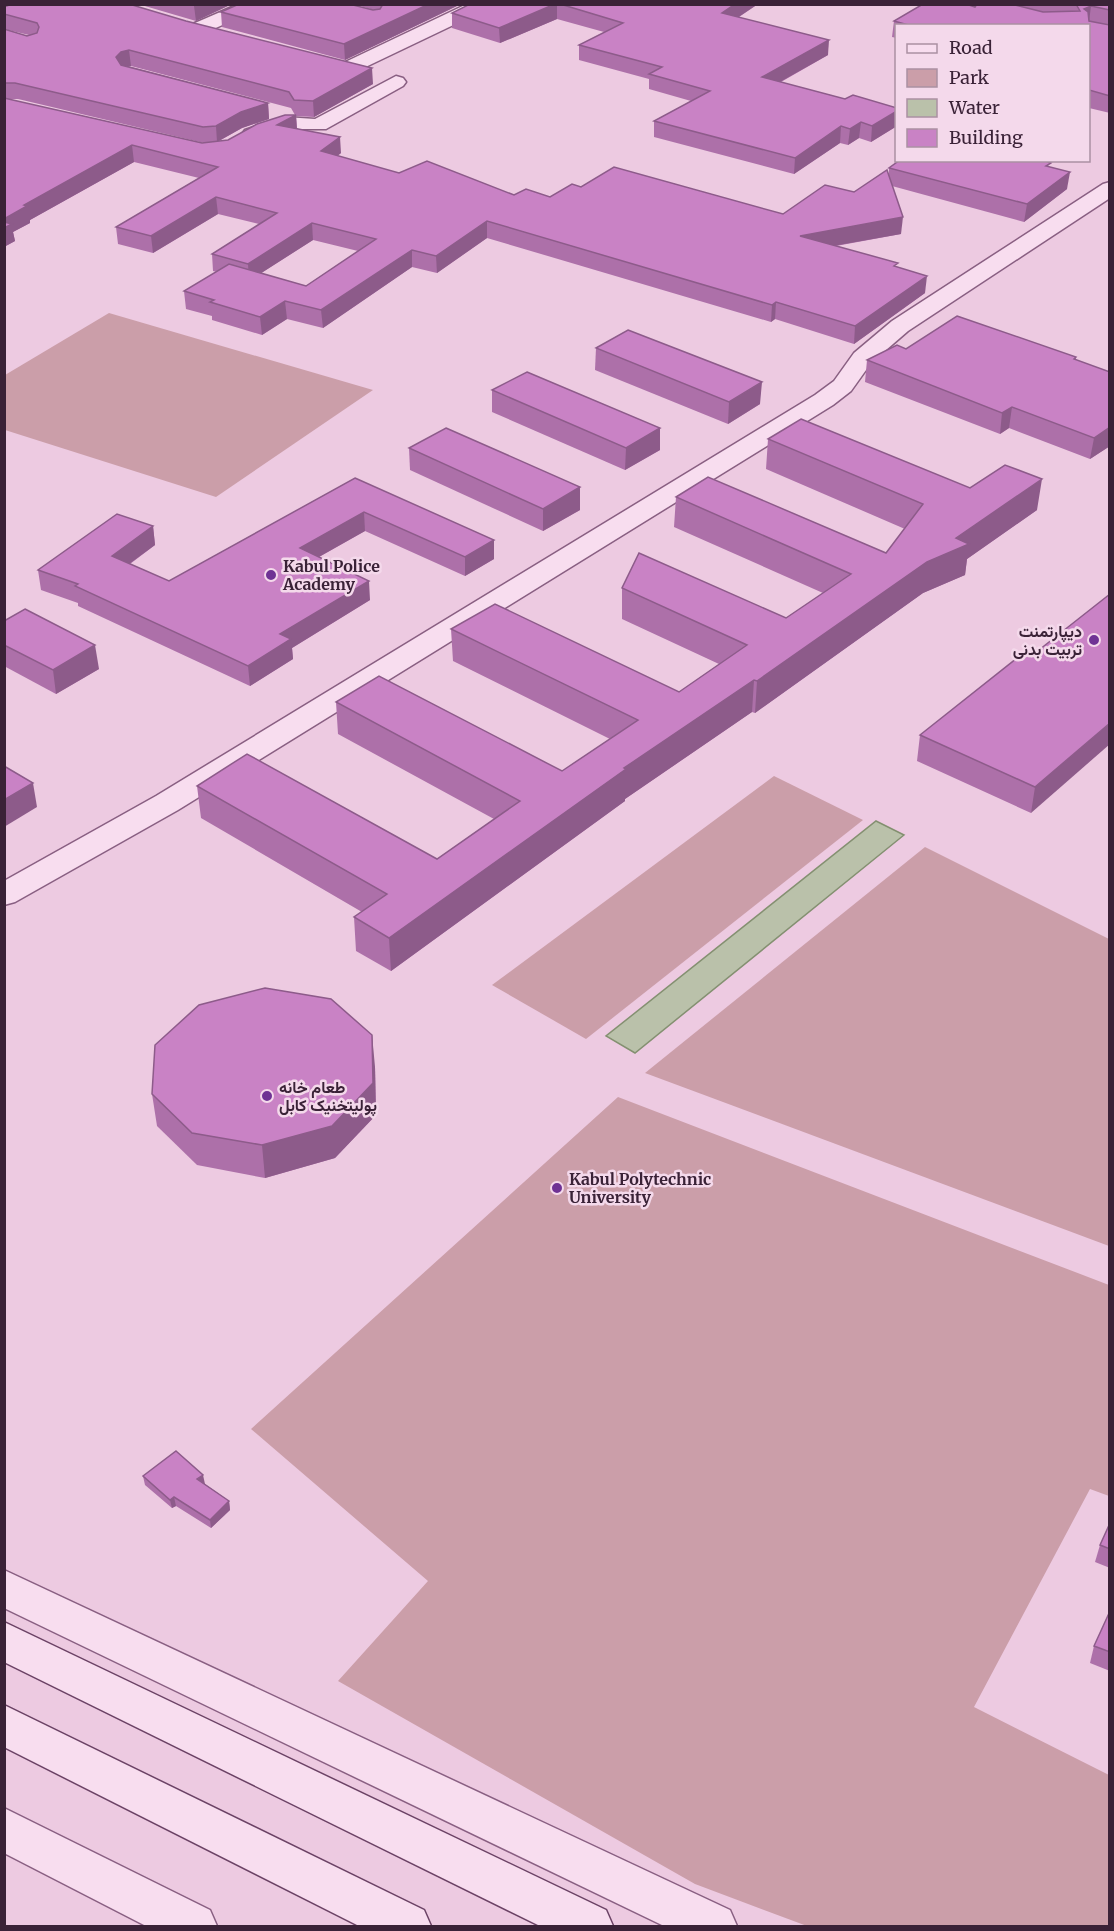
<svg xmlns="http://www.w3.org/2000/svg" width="1114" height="1931" font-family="Merriweather,Vazirmatn,serif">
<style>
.green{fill:#cb9ea9}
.water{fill:#bac1aa;stroke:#849071;stroke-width:1.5}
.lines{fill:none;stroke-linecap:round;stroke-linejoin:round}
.street-casing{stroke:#895f82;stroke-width:3}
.secondary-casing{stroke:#6b4265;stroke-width:3}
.street{fill:#f8ddef;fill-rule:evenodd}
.secondary{fill:#f8ddef;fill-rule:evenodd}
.wall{fill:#ad70a9;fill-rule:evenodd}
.shaded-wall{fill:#8d5b8a}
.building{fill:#c982c5;stroke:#8d5b8a;stroke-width:1.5}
.poi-dot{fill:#6f3294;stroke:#f4d9eb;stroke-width:2}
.labels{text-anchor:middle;stroke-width:5;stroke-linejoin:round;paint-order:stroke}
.poi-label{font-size:16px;font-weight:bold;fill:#3a2237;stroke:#f4d9eb;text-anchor:start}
</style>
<rect width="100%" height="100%" fill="#edcae1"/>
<!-- green -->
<g class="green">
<path d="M109,313L373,390L216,497L5,430V375Z"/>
<path d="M774,776L863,820L586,1039L492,985Z"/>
<path d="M925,847L1109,939V1246L645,1073Z"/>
<path d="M618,1097L1109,1285V1496L1090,1489L974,1707L1109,1775V1926H807L695,1884L338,1681L428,1581L251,1429Z"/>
</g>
<!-- water -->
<path class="water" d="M876,821L904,835L635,1053L606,1036Z"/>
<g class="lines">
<!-- street casing -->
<g class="street-casing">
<g id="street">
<path d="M239,4H264L261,8L202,34H188L186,30L188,26Z"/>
<path d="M467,4H492L489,8L353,73H339L336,69L339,65Z"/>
<path d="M961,4H996L1073,22L1076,26H1041L964,8Z"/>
<path d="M396,76L403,78L406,82L403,86L326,129H287L252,140L245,138L242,134L245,130L285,117L315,119Z"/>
<path d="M1110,182V198L908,331L871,363L851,391L833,405L178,810L15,902L4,905V881L156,796L815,395L834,381L854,353L892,321L1103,184Z"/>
<path d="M4,1570L730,1910L737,1926H664L4,1608Z"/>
<path d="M4,1808L210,1910L217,1926H146L4,1853Z"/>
</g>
</g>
<!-- secondary casing -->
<g class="secondary-casing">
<g id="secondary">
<path d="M4,1622L606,1910L613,1926H540L4,1662Z"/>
<path d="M4,1705L424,1910L431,1926H359L4,1747Z"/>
</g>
</g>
<!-- street -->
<use href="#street" class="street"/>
<!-- secondary -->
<use href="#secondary" class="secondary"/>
</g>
<!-- wall -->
<g class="wall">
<path d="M4,4L373,84L314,117L296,116L297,128L341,153L337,156L399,173L514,195L550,197L581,187L783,214L854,192L889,175V168L1050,167L1067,189L1024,222L892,186L901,234L836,246L898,267L925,293L854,344L775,319L771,322L487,238L437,273L412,267L323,328L287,319L262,335L212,320V316L186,309L184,291L217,272L213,271L212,254L259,224L218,214L153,253L118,244L116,227L199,178L134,162L30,220V223L13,232L15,241L4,247V29L27,36L29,35L4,29ZM128,66H131L291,108L295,115L228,140L219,141L242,128L269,119L268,103ZM8,99H18L204,143H202ZM313,240L358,251L306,286L261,273Z"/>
<path d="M138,4H232L196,21Z"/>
<path d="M353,4H461L345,60L222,27L221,12L374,10Z"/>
<path d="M470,4H758L739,17L828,55L781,82L845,99L897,108V126L871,142L859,138L848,145L840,143L794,174L654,137V121L691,101L649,89V79L579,60V45L604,32L557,19L500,43L452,28V13Z"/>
<path d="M977,4H1110V113L1089,108V26H897V38L892,37L894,21L975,7Z"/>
<path d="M596,348L760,404L728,424L595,370Z"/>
<path d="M906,349L1076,357V360L1110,372V446L1090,459L1009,428L1000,434L865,382L867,360Z"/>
<path d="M492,390L660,428V450L625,470L492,412Z"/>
<path d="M768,439L970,488L1037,510L967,559L965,575L923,593L755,713L752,712L625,799V801L391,971L356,951L354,917L362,912L201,818L197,786L437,859L494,819L338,734L336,702L562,771L610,739L453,661L451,629L679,692L719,664L622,619V588L786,618L823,593L674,527L676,497L886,553L905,529L766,469Z"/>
<path d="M409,448L580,487V510L543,531L410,470Z"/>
<path d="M355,478L494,559L465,576L365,531L319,557L370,600L292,648L293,659L250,686L78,606V603L41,590L38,570L153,526L155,545L130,564L169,581Z"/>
<path d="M1110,594L1031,813L917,761L920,735L1030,657Z"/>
<path d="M4,621L99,669L56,694L4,666Z"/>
<path d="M375,1067L376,1115L335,1158L265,1178L197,1165L157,1126L152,1094Z"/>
<path d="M143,1476L205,1484L229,1501L230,1510L211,1528L176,1506L172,1508L145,1485Z"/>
<path d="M1110,1523V1568L1095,1562L1100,1545Z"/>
<path d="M1110,1611V1671L1090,1663L1094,1646Z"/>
</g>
<!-- shaded-wall -->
<g class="shaded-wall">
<path d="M197,4H232L196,21L194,6Z"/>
<path d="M429,4H461L345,60L344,44Z"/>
<path d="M555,4H557V19L500,43L499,28Z"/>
<path d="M735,4H758L722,28V13Z"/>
<path d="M1091,6L1089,22L1084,9Z"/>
<path d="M829,40L828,55L762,92V77Z"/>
<path d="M129,50L131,66L122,68L116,57L121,52Z"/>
<path d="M372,68L373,84L314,117L313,101Z"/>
<path d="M268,103L269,119L242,128L217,142L216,126L241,112Z"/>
<path d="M897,111V126L871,142L872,126Z"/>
<path d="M296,115L297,131L277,125Z"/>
<path d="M861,122L859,138L848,145L850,129Z"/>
<path d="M841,126L840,143L794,174L795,158Z"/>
<path d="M340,137L341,153L322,168L321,151Z"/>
<path d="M132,145L134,162L30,220V223L13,232L15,241L4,247V219L24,205Z"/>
<path d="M1070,172L1067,189L1024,222L1027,204Z"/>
<path d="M216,197L218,214L153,253L151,236Z"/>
<path d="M903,217L901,234L799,252L800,236Z"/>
<path d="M487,221V238L437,273L436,256Z"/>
<path d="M312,223L313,240L249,281L248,264Z"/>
<path d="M412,250V267L323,328L321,310Z"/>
<path d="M927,276L925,293L854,344L855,326Z"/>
<path d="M285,301L287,319L262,335L260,317Z"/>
<path d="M776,302L775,319L771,322L772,305Z"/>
<path d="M762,382L760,404L728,424L729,402Z"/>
<path d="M1012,407L1009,428L1000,434L1002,413Z"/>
<path d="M1110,427V446L1090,459L1094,438Z"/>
<path d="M660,428V450L625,470L626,448Z"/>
<path d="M1042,479L1037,510L967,559L965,575L923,593L755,713L757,681L956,538Z"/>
<path d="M580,487V510L543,531V509Z"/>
<path d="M364,512L365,531L301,567L300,548Z"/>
<path d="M153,526L155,545L114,575L112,556Z"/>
<path d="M494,540V559L465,576V557Z"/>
<path d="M369,581L370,600L292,648L293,659L250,686L248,666L280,634Z"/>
<path d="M95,645L99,669L56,694L53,670Z"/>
<path d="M754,680L752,712L625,799V801L391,971L389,938L624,768Z"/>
<path d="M1110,723V744L1031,813L1035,787Z"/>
<path d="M33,783L37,807L4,827V800Z"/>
<path d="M372,1035L375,1067L376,1115L335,1158L265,1178L262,1145Z"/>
<path d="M203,1475L205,1484L199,1488L197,1479Z"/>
<path d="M174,1497L176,1506L172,1508L170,1500Z"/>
<path d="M229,1501L230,1510L211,1528L210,1520Z"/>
</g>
<!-- building -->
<g class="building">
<path d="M12,4H129L186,21L372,68L313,101L294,100L289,92L129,50L121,52L116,57L121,65L268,103L241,112L216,126L203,127L15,83H4V29L27,36L37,33L39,27L37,23L4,14V7Z"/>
<path d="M239,4H349L373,10L380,9L383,4H429L344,44L221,12Z"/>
<path d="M470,4H555L499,28L452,13Z"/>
<path d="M560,4H735L722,13L829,40L762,77L845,99L853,95L897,108V111L872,126L861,122L850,129L841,126L795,158L654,121L710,91L649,74L662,67L579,45L623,23Z"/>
<path d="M923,4H966L975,7L977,4H1011L1043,12L1080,11L1076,4H1110V10L1091,6L1084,9L1088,12L1089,21L1110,25V96L1089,90V26H912L894,21Z"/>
<path d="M4,98L202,143L228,140L257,124L285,115H296L277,125L340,137L321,151L399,173L427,161L514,195L526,189L550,197L572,184L581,187L614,167L783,214L825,185L854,192L887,170L903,217L800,236L898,263L894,266L927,276L855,326L776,302L772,305L487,221L436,256L412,250L321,310L285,301L260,317L210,302L214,300L184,291L229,264L306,286L376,239L312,223L248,264L212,254L277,213L216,197L151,236L116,227L218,167L132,145L24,205L27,206L4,219Z"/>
<path d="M900,160H1043L1051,163L1046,166L1070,172L1027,204L889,168Z"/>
<path d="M4,222L12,224L4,228Z"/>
<path d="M957,316L1076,357L1074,359L1110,372V427L1094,438L1012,407L1002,413L867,360L897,345L906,349Z"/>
<path d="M628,330L762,382L729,402L596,348Z"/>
<path d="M527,372L660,428L626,448L492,390Z"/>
<path d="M801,419L970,488L1005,465L1042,479L956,538L969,544L927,562L757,681L754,680L624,768L626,769L389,938L354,917L387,894L197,786L247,754L437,859L520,801L336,702L379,676L562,771L638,720L451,629L495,604L679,692L747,645L622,588L639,553L786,618L851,574L676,497L708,477L886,553L923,504L768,439Z"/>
<path d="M446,428L580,487L543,509L409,448Z"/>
<path d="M355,478L494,540L465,557L364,512L300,548L369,581L280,634L291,639L248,666L75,586L78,584L38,570L117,514L153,526L112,556L169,581Z"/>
<path d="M1110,594V723L1035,787L920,735L1022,654L1030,657Z"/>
<path d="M25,609L95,645L53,670L4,645V621Z"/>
<path d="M4,766L33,783L4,800Z"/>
<path d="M265,988L331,999L372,1035L373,1083L332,1126L262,1145L192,1133L152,1094L155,1045L199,1005Z"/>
<path d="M176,1451L203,1475L197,1479L229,1501L210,1520L174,1497L170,1500L143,1476Z"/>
<path d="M1110,1523V1549L1100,1545Z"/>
<path d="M1110,1611V1652L1094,1646Z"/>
</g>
<!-- markers -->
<g class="poi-dot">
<circle cx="271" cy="575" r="6"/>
<circle cx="1094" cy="640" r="6"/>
<circle cx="267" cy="1096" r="6"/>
<circle cx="557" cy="1188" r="6"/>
</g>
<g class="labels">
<!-- poi labels -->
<g class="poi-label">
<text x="283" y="572">Kabul Police<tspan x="283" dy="18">Academy</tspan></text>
<text x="1082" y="637" text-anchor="end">دیپارتمنت<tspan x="1082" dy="18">تربیت بدنی</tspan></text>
<text x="279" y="1093">طعام خانه<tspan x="279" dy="18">پولیتخنیک کابل</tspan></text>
<text x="569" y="1185">Kabul Polytechnic<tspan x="569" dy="18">University</tspan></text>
</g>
</g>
<!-- border -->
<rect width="1114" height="1931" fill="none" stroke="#3a2237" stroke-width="12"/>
<!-- legend -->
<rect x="895" y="24" width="195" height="138" fill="#f4d9eb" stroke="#aa90a3" stroke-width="1.5"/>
<rect x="907" y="44" width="30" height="9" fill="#f8ddef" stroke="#aa90a3" stroke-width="1.5"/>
<text x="949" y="54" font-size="18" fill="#3a2237">Road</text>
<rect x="907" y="69" width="30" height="18" fill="#cb9ea9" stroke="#aa90a3" stroke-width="1.5"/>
<text x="949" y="84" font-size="18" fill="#3a2237">Park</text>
<rect x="907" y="99" width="30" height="18" fill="#bac1aa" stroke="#aa90a3" stroke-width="1.5"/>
<text x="949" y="114" font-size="18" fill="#3a2237">Water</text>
<rect x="907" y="129" width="30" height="18" fill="#c982c5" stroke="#aa90a3" stroke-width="1.5"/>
<text x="949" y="144" font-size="18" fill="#3a2237">Building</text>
</svg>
